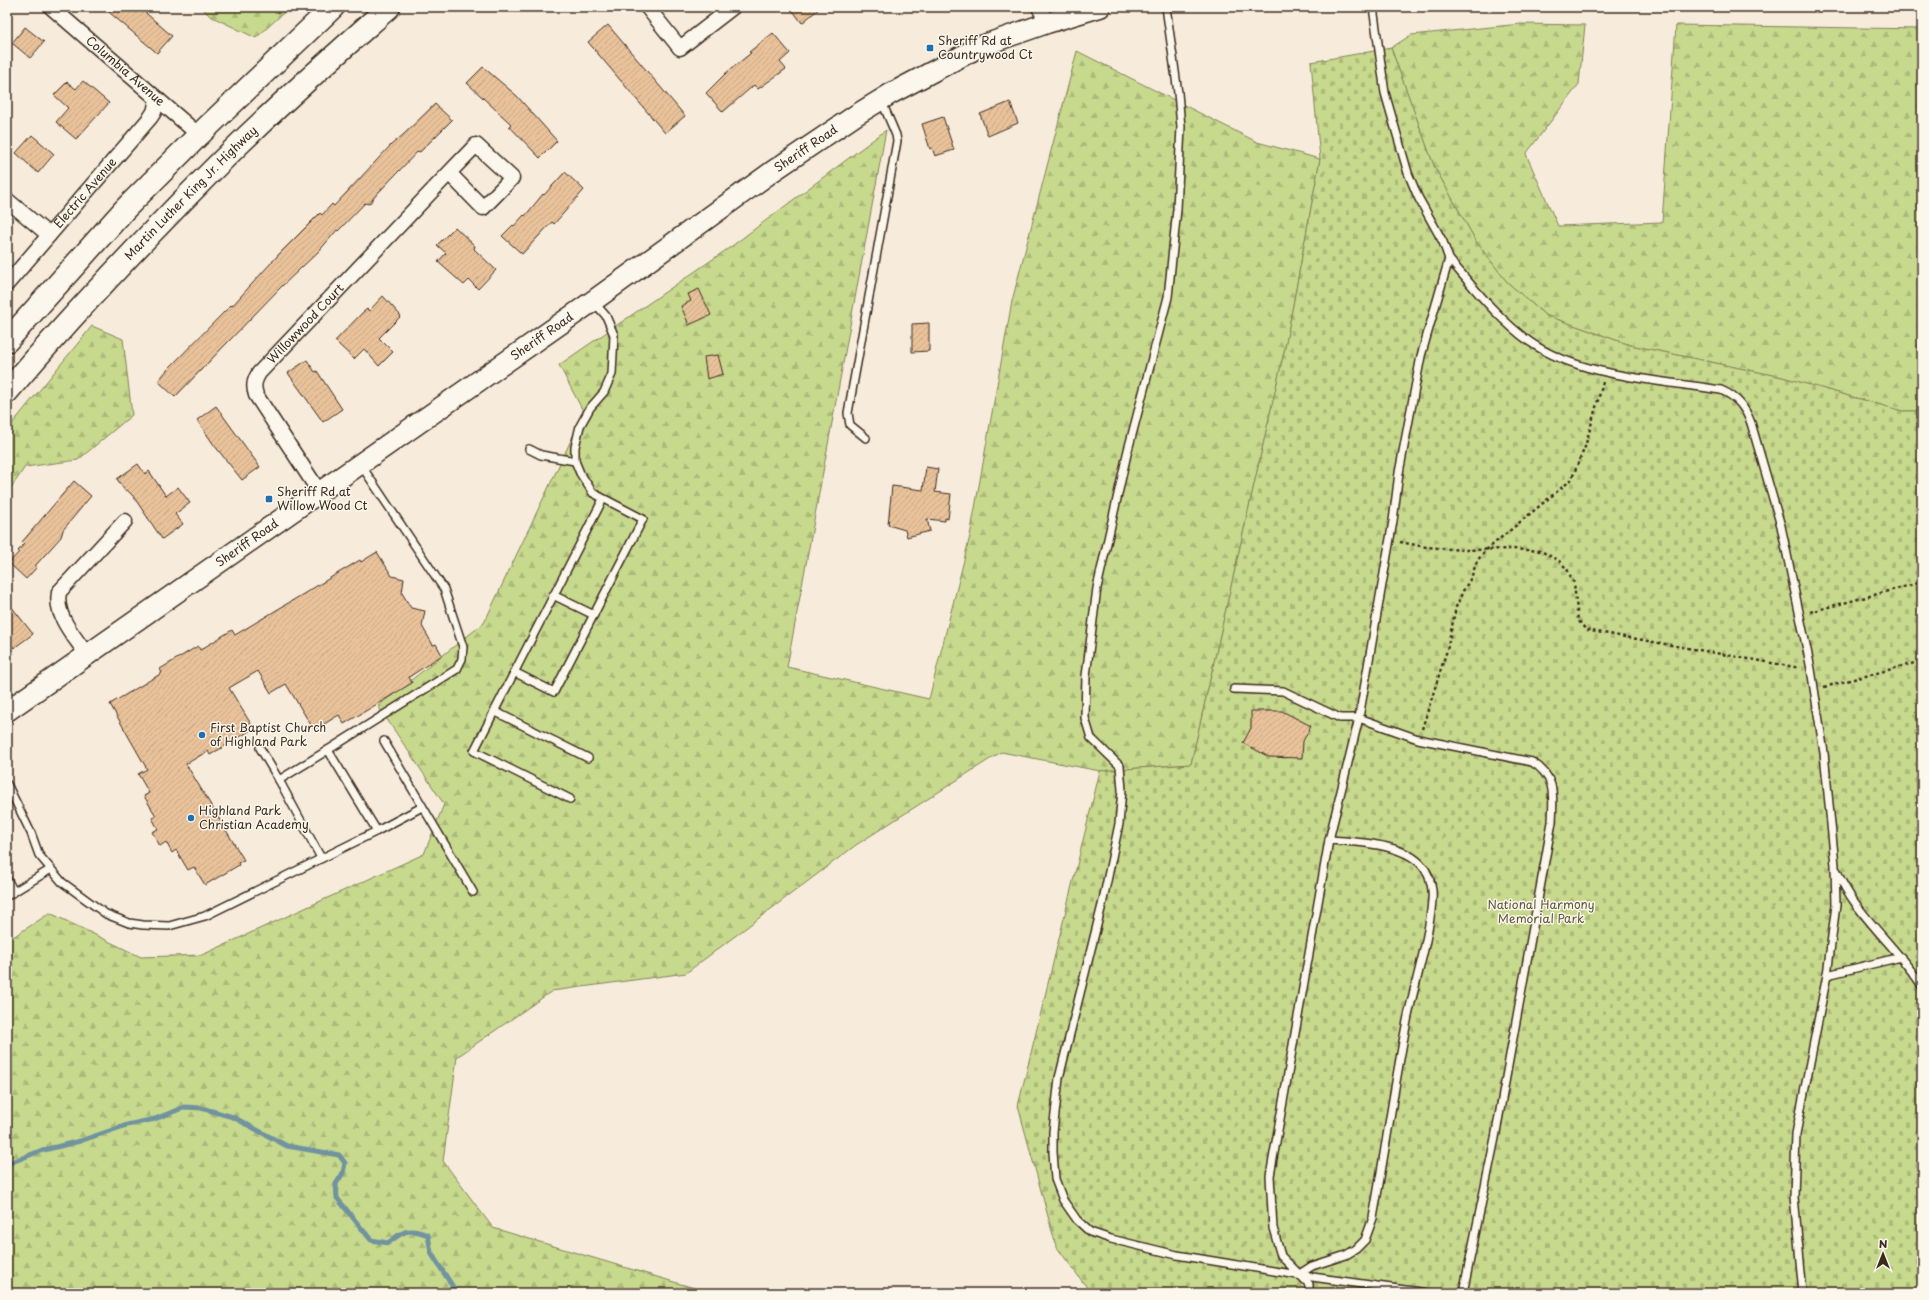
<svg xmlns="http://www.w3.org/2000/svg" width="1929" height="1300" font-family="'Playpen Sans',sans-serif">
<style>
.forest{fill:url(#forest-firs);stroke:#818256}
.cemetery{fill:url(#cemetery-stones);stroke:#818256}
.lines{fill:none;stroke-linecap:round;stroke-linejoin:round}
.stream{stroke:#70939f;stroke-width:5}
.building{fill:url(#building-hatch);stroke:#3b2a1e}
.lane-casing{stroke:#3b2a1e;stroke-width:10}
.street-casing{stroke:#3b2a1e;stroke-width:17}
.secondary-casing{stroke:#3b2a1e;stroke-width:23}
.primary-casing{stroke:#3b2a1e;stroke-width:25}
.path{stroke:#3b2a1e;stroke-width:2.5;stroke-dasharray:3 3;stroke-linecap:butt}
.lane{stroke:#fbf7ec;stroke-width:7}
.street{stroke:#fbf7ec;stroke-width:14}
.secondary{stroke:#fbf7ec;stroke-width:20}
.primary{stroke:#fbf7ec;stroke-width:22}
.poi-dot{fill:#1f6fb2;stroke:#fbf7ec;stroke-width:1.5}
.labels{text-anchor:middle;stroke-width:3;stroke-linejoin:round;paint-order:stroke}
.poi-label{font-size:12px;fill:#3b2a1e;stroke:#fbf7ec;text-anchor:start}
.street-label{font-size:12px;fill:#3b2a1e;stroke:#fbf7ec}
.park-label{font-size:12px;fill:#5e563a;stroke:#fbf7ec}
</style>
<defs>
<pattern id="forest-firs" width="22" height="20" patternUnits="userSpaceOnUse"><rect width="22" height="20" fill="#c7d98d"/><path d="M5 1l3.5 6h-7zM16 11l3.5 6h-7z" fill="#acba79"/></pattern>
<pattern id="cemetery-stones" width="16" height="16" patternUnits="userSpaceOnUse"><rect width="16" height="16" fill="#c7d98d"/><path d="M2 7V4a2 2 0 0 1 4 0v3zM10 15v-3a2 2 0 0 1 4 0v3z" fill="#acba79"/></pattern>
<pattern id="building-hatch" width="6" height="6" patternUnits="userSpaceOnUse"><rect width="6" height="6" fill="#e9c29a"/><path d="M-1 1l2-2M0 6l6-6M5 7l2-2" fill="none" stroke="#c9a784"/></pattern>
</defs>
<rect width="100%" height="100%" fill="#f7ecdc"/>
<filter id="ink" filterUnits="userSpaceOnUse"><feTurbulence type="fractalNoise" baseFrequency=".025" numOctaves="2"/><feDisplacementMap in="SourceGraphic" scale="8" xChannelSelector="R" yChannelSelector="G"/><feConvolveMatrix kernelMatrix="1 2 1 2 8 2 1 2 1" color-interpolation-filters="sRGB"/></filter>
<g filter="url(#ink)">
<!-- forest -->
<g class="forest">
<path d="M201,7H290L256,38L210,16Z"/>
<path d="M1521,24L1585,25L1579,84L1526,154L1558,226L1662,222L1676,25L1922,29V411H1902L1782,377L1630,345L1545,315L1507,282L1477,243L1434,166L1391,48L1411,35Z"/>
<path d="M1077,51L1257,142L1320,159L1286,343L1191,764L1100,771L1001,752L856,845L686,973L552,991L457,1057L443,1161L493,1228L711,1293H7V941L50,913L141,957L202,955L424,854L444,804L378,706L484,623L584,413L559,365L732,246L886,130L787,667L929,699L970,536L1012,301Z"/>
<path d="M92,326L123,339L132,415L78,460L25,467L7,494V430Z"/>
</g>
<!-- cemetery -->
<path class="cemetery" d="M1391,48L1434,166L1477,243L1507,282L1545,315L1630,345L1782,377L1902,411H1922V1293H1091L1056,1246L1018,1106L1100,771L1191,764L1286,343L1320,159L1311,62Z"/>
<g class="lines">
<!-- stream -->
<path class="stream" d="M7,1164L40,1151L80,1141L127,1125L155,1119L185,1107L201,1108L233,1117L287,1146L339,1155L345,1163L343,1173L336,1184L337,1198L371,1240L388,1243C403,1231 409,1227 428,1235L431,1253L457,1293"/>
</g>
<!-- building -->
<g class="building">
<path d="M103,7H139L172,36L157,53Z"/>
<path d="M790,7H821L802,23Z"/>
<path d="M608,25L685,116L665,133L588,42Z"/>
<path d="M25,27L44,42L30,58L12,43Z"/>
<path d="M773,33L790,53L780,62L786,69L758,89L754,85L723,112L706,93L726,73L751,53L749,52Z"/>
<path d="M483,67L517,96L557,141L540,158L509,126L511,124L467,83Z"/>
<path d="M83,81L109,103L76,139L56,122L68,108L54,95L67,82L76,89Z"/>
<path d="M1010,102L1018,123L988,136L980,114Z"/>
<path d="M435,104L452,120L420,152L418,151L377,194L369,204L365,203L338,231L337,230L319,251L281,287L175,397L158,381L168,369L231,305L232,306L280,253L320,213L322,215L332,204L334,206L391,145L403,135Z"/>
<path d="M943,117L954,150L935,156L932,148L930,149L922,124Z"/>
<path d="M32,135L54,154L38,173L16,153Z"/>
<path d="M565,172L584,190L554,224L552,222L522,254L502,236L513,225L514,226L524,215L525,216L543,194L544,195Z"/>
<path d="M455,227L475,246L474,249L496,270L478,289L469,280L464,285L438,262L446,253L437,245Z"/>
<path d="M699,289L711,315L689,325L681,306L691,301L688,294Z"/>
<path d="M383,296L401,316L379,338L393,352L379,366L364,349L354,359L335,341L362,313L367,309L369,311Z"/>
<path d="M929,323V351L912,352V324Z"/>
<path d="M718,355L723,374L707,379L704,357Z"/>
<path d="M307,360L315,372L317,371L342,409L323,422L288,373Z"/>
<path d="M216,406L260,467L242,480L214,445L197,420Z"/>
<path d="M138,464L145,474L149,471L166,496L178,487L190,503L175,514L183,524L162,539L133,496L127,490L125,491L117,479Z"/>
<path d="M926,467L938,469L935,492L951,494L948,519L945,518V521L927,519L930,531L907,537L905,530L888,525L892,486L923,490Z"/>
<path d="M74,481L91,496L63,530L61,537L35,566L37,567L26,579L9,563L19,552L18,551L24,544L22,542Z"/>
<path d="M377,552L392,576L404,579L402,593L411,608L425,611L422,626L433,645L436,644L442,655L409,677L412,683L344,724L339,715L314,730L286,684L271,693L258,671L229,688L251,724L248,726L251,730L210,755L208,751L186,764L244,860L238,863L239,865L205,885L194,867L188,870L176,850L172,853L166,842L160,846L152,832L158,829L152,818L156,816L144,796L149,793L138,774L147,769L110,704L162,673L160,669L198,646L200,650L232,630L235,635L360,560L361,562Z"/>
<path d="M7,601L33,634L14,648L7,638Z"/>
<path d="M1251,711H1282L1311,726L1303,741L1302,758L1269,757L1243,743L1251,728Z"/>
</g>
<g class="lines">
<!-- lane casing -->
<g class="lane-casing">
<g id="lane">
<path d="M1166,7L1178,93L1181,127L1177,209L1168,297L1127,454L1097,588L1086,676L1085,718L1091,738L1120,766L1122,790L1119,824L1102,905L1059,1078L1053,1132V1152L1055,1179L1063,1200L1077,1220L1090,1232L1111,1239L1177,1255L1298,1275L1427,1293"/>
<path d="M1449,259C1474,288 1498,319 1530,342C1580,377 1661,380 1721,390C1737,397 1745,407 1751,423L1781,526L1811,669L1824,753L1835,865L1836,905L1827,975L1796,1134L1794,1197L1803,1293"/>
<path d="M866,438L850,425L848,413L897,141L896,135L882,102"/>
<path d="M529,449L541,455L575,461"/>
<path d="M553,595L594,615"/>
<path d="M514,672L554,692L643,519L593,493L580,473L575,461V447L580,426L590,408L604,392L612,374L614,335L606,316L594,302"/>
<path d="M1234,689L1283,691L1340,718H1359L1418,739L1532,762C1557,777 1553,797 1552,822L1495,1138L1463,1293"/>
<path d="M494,711L588,758"/>
<path d="M384,741L473,892"/>
<path d="M260,748L279,780"/>
<path d="M7,784L31,833L39,855L62,882L106,914L129,923L143,925L169,926L205,916L377,831L328,750L457,669L462,659L463,647L444,589L361,465"/>
<path d="M570,799L474,751L603,499"/>
<path d="M377,831L422,807"/>
<path d="M321,858L279,780L328,750"/>
<path d="M1837,871C1853,912 1898,948 1922,986"/>
<path d="M7,879L14,892"/>
<path d="M7,896L51,869"/>
<path d="M1827,975L1901,957"/>
<path d="M1298,1275L1312,1266L1346,1255L1356,1249L1365,1240L1373,1218C1385,1153 1394,1087 1407,1021C1415,981 1429,941 1432,900C1433,891 1431,879 1426,871C1410,843 1357,842 1329,840"/>
<path d="M1309,1293V1284L1281,1256L1273,1228L1270,1176L1329,840L1359,718L1393,521L1399,473L1421,356L1449,259L1443,242L1418,197L1408,173L1385,93L1373,7"/>
</g>
</g>
<!-- street casing -->
<g class="street-casing">
<g id="street">
<path id="s1" d="M51,7L199,135"/>
<path d="M647,7L680,48L733,7"/>
<path d="M1039,7L1047,23"/>
<path d="M7,200L49,235"/>
<path id="s2" d="M7,284L150,118L154,112L157,100"/>
<path id="s3" d="M320,493L256,395C253,386 254,381 259,373L449,173L476,145L512,178L483,208L449,173"/>
<path d="M88,656C75,637 54,616 59,592L125,521"/>
</g>
</g>
<!-- secondary casing -->
<g class="secondary-casing">
<g id="secondary">
<path id="s4" d="M7,711L593,301L773,171L856,115L892,93L981,46L1047,23L1100,7"/>
</g>
</g>
<!-- primary casing -->
<g class="primary-casing">
<g id="primary">
<path d="M7,341L125,209L199,135L333,7"/>
<path id="s5" d="M7,392C67,321 131,253 196,187C257,124 323,66 389,7"/>
</g>
</g>
<!-- path -->
<g class="path">
<path d="M1400,542L1426,547L1464,550L1512,549L1541,551L1559,561L1567,569L1574,583L1578,620L1586,630L1800,668"/>
<path d="M1810,612L1922,582"/>
<path d="M1824,687L1922,661"/>
<path d="M1422,729L1447,650L1456,607L1463,591L1471,578L1477,561L1485,551L1571,480L1585,447L1603,382"/>
</g>
<!-- lane -->
<use href="#lane" class="lane"/>
<!-- street -->
<use href="#street" class="street"/>
<!-- secondary -->
<use href="#secondary" class="secondary"/>
<!-- primary -->
<use href="#primary" class="primary"/>
</g>
</g>
<!-- markers -->
<g class="poi-dot">
<rect x="926" y="44" width="8" height="8" rx="2"/>
<rect x="265" y="495" width="8" height="8" rx="2"/>
<circle cx="202" cy="735" r="4"/>
<circle cx="191" cy="818" r="4"/>
</g>
<g class="labels">
<!-- poi labels -->
<g class="poi-label">
<text x="938" y="45">Sheriff Rd at<tspan x="938" dy="14">Countrywood Ct</tspan></text>
<text x="277" y="496">Sheriff Rd at<tspan x="277" dy="14">Willow Wood Ct</tspan></text>
<text x="210" y="732">First Baptist Church<tspan x="210" dy="14">of Highland Park</tspan></text>
<text x="199" y="815">Highland Park<tspan x="199" dy="14">Christian Academy</tspan></text>
</g>
<!-- street labels -->
<g class="street-label">
<text dy="4" stroke="none"><textPath href="#s1" startOffset="98">Columbia Avenue</textPath></text>
<text dy="4" stroke="none"><textPath href="#s4" startOffset="977">Sheriff Road</textPath></text>
<text dy="4" stroke="none"><textPath href="#s2" startOffset="120">Electric Avenue</textPath></text>
<text dy="4" stroke="none"><textPath href="#s5" startOffset="271">Martin Luther King Jr. Highway</textPath></text>
<text dy="4" stroke="none"><textPath href="#s3" startOffset="208">Willowwood Court</textPath></text>
<text dy="4" stroke="none"><textPath href="#s4" startOffset="653">Sheriff Road</textPath></text>
<text dy="4" stroke="none"><textPath href="#s4" startOffset="293">Sheriff Road</textPath></text>
</g>
<!-- park labels -->
<g class="park-label">
<text x="1541" y="909">National Harmony<tspan x="1541" dy="14">Memorial Park</tspan></text>
</g>
</g>
<!-- margin -->
<rect width="1929" height="1300" fill="none" stroke="#fbf7ec" stroke-width="24"/>
<rect x="12" y="12" width="1905" height="1276" fill="none" stroke="#3b2a1e" stroke-width="1.5" filter="url(#ink)"/>
<!-- north arrow -->
<g transform="translate(1883 1254)" stroke="#fbf7ec" stroke-width="3" paint-order="stroke">
<path d="M0-3L7 15L0 10L-7 15Z" fill="#3b2a1e"/>
<text y="-6" font-size="11" font-weight="bold" text-anchor="middle" fill="#3b2a1e">N</text>
</g>
</svg>
